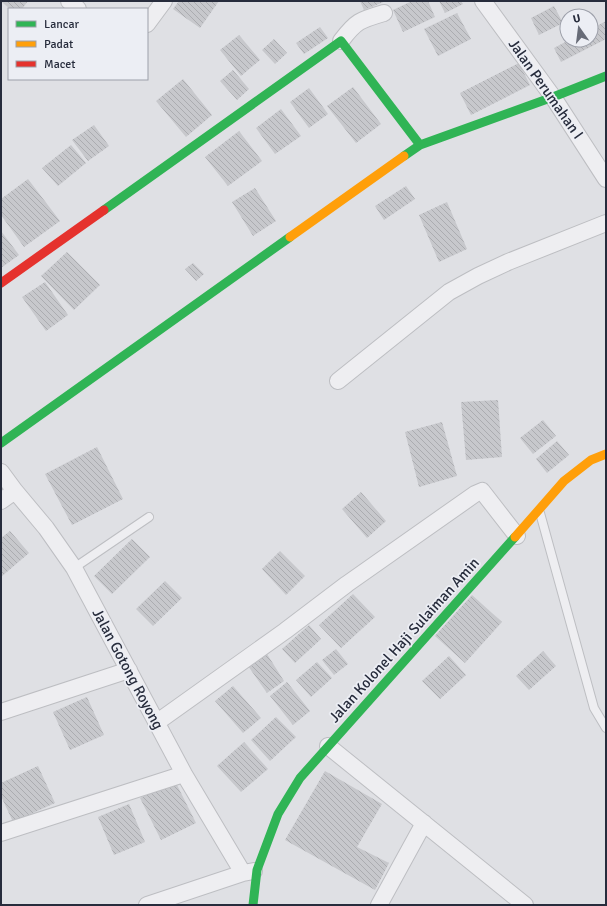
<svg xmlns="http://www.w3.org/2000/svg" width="607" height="906" font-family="Signika,sans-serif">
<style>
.building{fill:url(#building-back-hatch)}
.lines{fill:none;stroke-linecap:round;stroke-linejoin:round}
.lane-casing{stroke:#bdbec2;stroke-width:10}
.street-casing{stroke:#bdbec2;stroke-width:18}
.lane{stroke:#eeeef1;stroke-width:8}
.street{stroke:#eeeef1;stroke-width:16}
.fast{stroke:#30b455;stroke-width:9}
.slow{stroke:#ff9f0a;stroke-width:9}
.jam{stroke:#e5322d;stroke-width:9}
.labels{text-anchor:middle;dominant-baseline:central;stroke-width:3.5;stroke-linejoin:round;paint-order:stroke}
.street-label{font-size:15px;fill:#272c3c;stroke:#eceef4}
</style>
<defs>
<pattern id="building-back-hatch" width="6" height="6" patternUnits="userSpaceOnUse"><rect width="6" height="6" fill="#c7c8cc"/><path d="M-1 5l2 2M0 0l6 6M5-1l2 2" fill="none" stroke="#abacb0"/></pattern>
</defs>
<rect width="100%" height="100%" fill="#dfe0e4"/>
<path class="building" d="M1,1H28L22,9H10Z
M179,1H219L200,28L173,9Z
M360,1H386L364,10Z
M412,1H428L435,17L403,32L393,10Z
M439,1H461L463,4L445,13Z
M554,6L563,23L539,35L531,18Z
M457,13L471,39L438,56L424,29Z
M606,21V39L561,62L554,48L569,40H591V29Z
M320,27L328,38L304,54L296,43Z
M239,35L260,60L241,76L220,50Z
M274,39L287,53L275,64L262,50Z
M519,63L530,85L471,115L460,93Z
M233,70L249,89L237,100L220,81Z
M183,79L212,115L186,137L156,101Z
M353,87L381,124L356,143L327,106Z
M309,88L328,114L309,128L290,102Z
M281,109L301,136L275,154L256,128Z
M94,125L109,146L88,161L72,140Z
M239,131L262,161L228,186L205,157Z
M71,145L86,163L58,186L42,168Z
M28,179L60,221L24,247L1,215V199Z
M406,186L415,199L384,220L375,206Z
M255,188L276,221L253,236L232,202Z
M447,202L467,249L439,262L419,215Z
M1,231L19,255L1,268Z
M67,252L100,285L74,310L41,276Z
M193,263L204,274L196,281L185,269Z
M45,282L68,315L46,331L22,297Z
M498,400L502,457L466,460L461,402Z
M543,420L556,436L533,454L520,438Z
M442,422L457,476L419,487L405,432Z
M557,441L569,455L547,473L536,459Z
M97,447L123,499L72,525L45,474Z
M361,492L386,521L367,538L342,509Z
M10,531L29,553L1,577V538Z
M132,539L150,557L112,594L94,576Z
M280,551L305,576L286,595L262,569Z
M165,581L182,598L153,626L136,609Z
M353,594L375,617L341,648L319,625Z
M472,595L502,622L465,663L435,636Z
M309,625L321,639L295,663L282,649Z
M336,649L348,664L334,675L322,660Z
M543,651L556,666L529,690L516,676Z
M267,654L284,681L267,693L248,666Z
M449,656L466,675L440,699L422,681Z
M317,662L332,678L311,697L296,680Z
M287,682L310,711L293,725L270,696Z
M233,686L261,718L243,733L215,701Z
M87,697L104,735L70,750L53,712Z
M276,717L296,737L270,761L251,740Z
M244,742L268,769L241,792L217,766Z
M38,766L55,803L13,822L1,796V783Z
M325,771L382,804L357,847L389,863L375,890L285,840Z
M175,781L196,823L161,840L140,798Z
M129,804L145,842L114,855L98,817Z"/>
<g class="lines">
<defs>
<path id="lane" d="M540,513L594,708L606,728
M74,568L149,517"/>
<path id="street" d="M69,1L78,9
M483,1L553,97L606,179
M147,24L164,1
M341,41C356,21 360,20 384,13
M338,381L449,292L478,276L508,262L606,223
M1,472L15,491L46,528L74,568L184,774L243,873
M1,501L15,491
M1,712L129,670
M156,723L285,631L347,584L475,494L482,491L517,536
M328,746L525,905
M1,833L184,774
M147,905L243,873L254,871
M379,905L424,823"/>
</defs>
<use href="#lane" class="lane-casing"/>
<use href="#street" class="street-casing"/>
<use href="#lane" class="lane"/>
<use href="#street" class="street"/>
<path class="fast" d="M404,156L420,145L553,97L606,76
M104,210L341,41L420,145
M1,443L290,237
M253,905L257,870L278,814L300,778L515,537"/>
<path class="slow" d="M290,237L404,156
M515,537L564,481L591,460L606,454"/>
<path class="jam" d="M1,283L104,210"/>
</g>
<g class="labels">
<g class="street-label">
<text transform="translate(546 89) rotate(55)">Jalan Perumahan I</text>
<text transform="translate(404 640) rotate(-48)">Jalan Kolonel Haji Sulaiman Amin</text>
<text transform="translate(128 669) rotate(62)">Jalan Gotong Royong</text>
</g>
</g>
<rect width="607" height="906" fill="none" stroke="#272c3c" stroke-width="4"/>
<rect x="8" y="8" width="140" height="72" fill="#eceef4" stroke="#9da0aa"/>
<rect x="16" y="21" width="20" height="6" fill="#30b455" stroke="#9da0aa"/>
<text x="44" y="28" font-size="12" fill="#272c3c">Lancar</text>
<rect x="16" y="41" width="20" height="6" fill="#ff9f0a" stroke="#9da0aa"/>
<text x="44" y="48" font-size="12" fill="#272c3c">Padat</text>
<rect x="16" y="61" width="20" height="6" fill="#e5322d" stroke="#9da0aa"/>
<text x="44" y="68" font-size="12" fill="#272c3c">Macet</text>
<g transform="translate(579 28) rotate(346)"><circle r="19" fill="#eceef4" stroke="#9da0aa"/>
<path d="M0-3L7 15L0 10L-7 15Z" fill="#676b77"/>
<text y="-6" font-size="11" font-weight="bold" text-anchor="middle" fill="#272c3c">U</text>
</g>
</svg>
